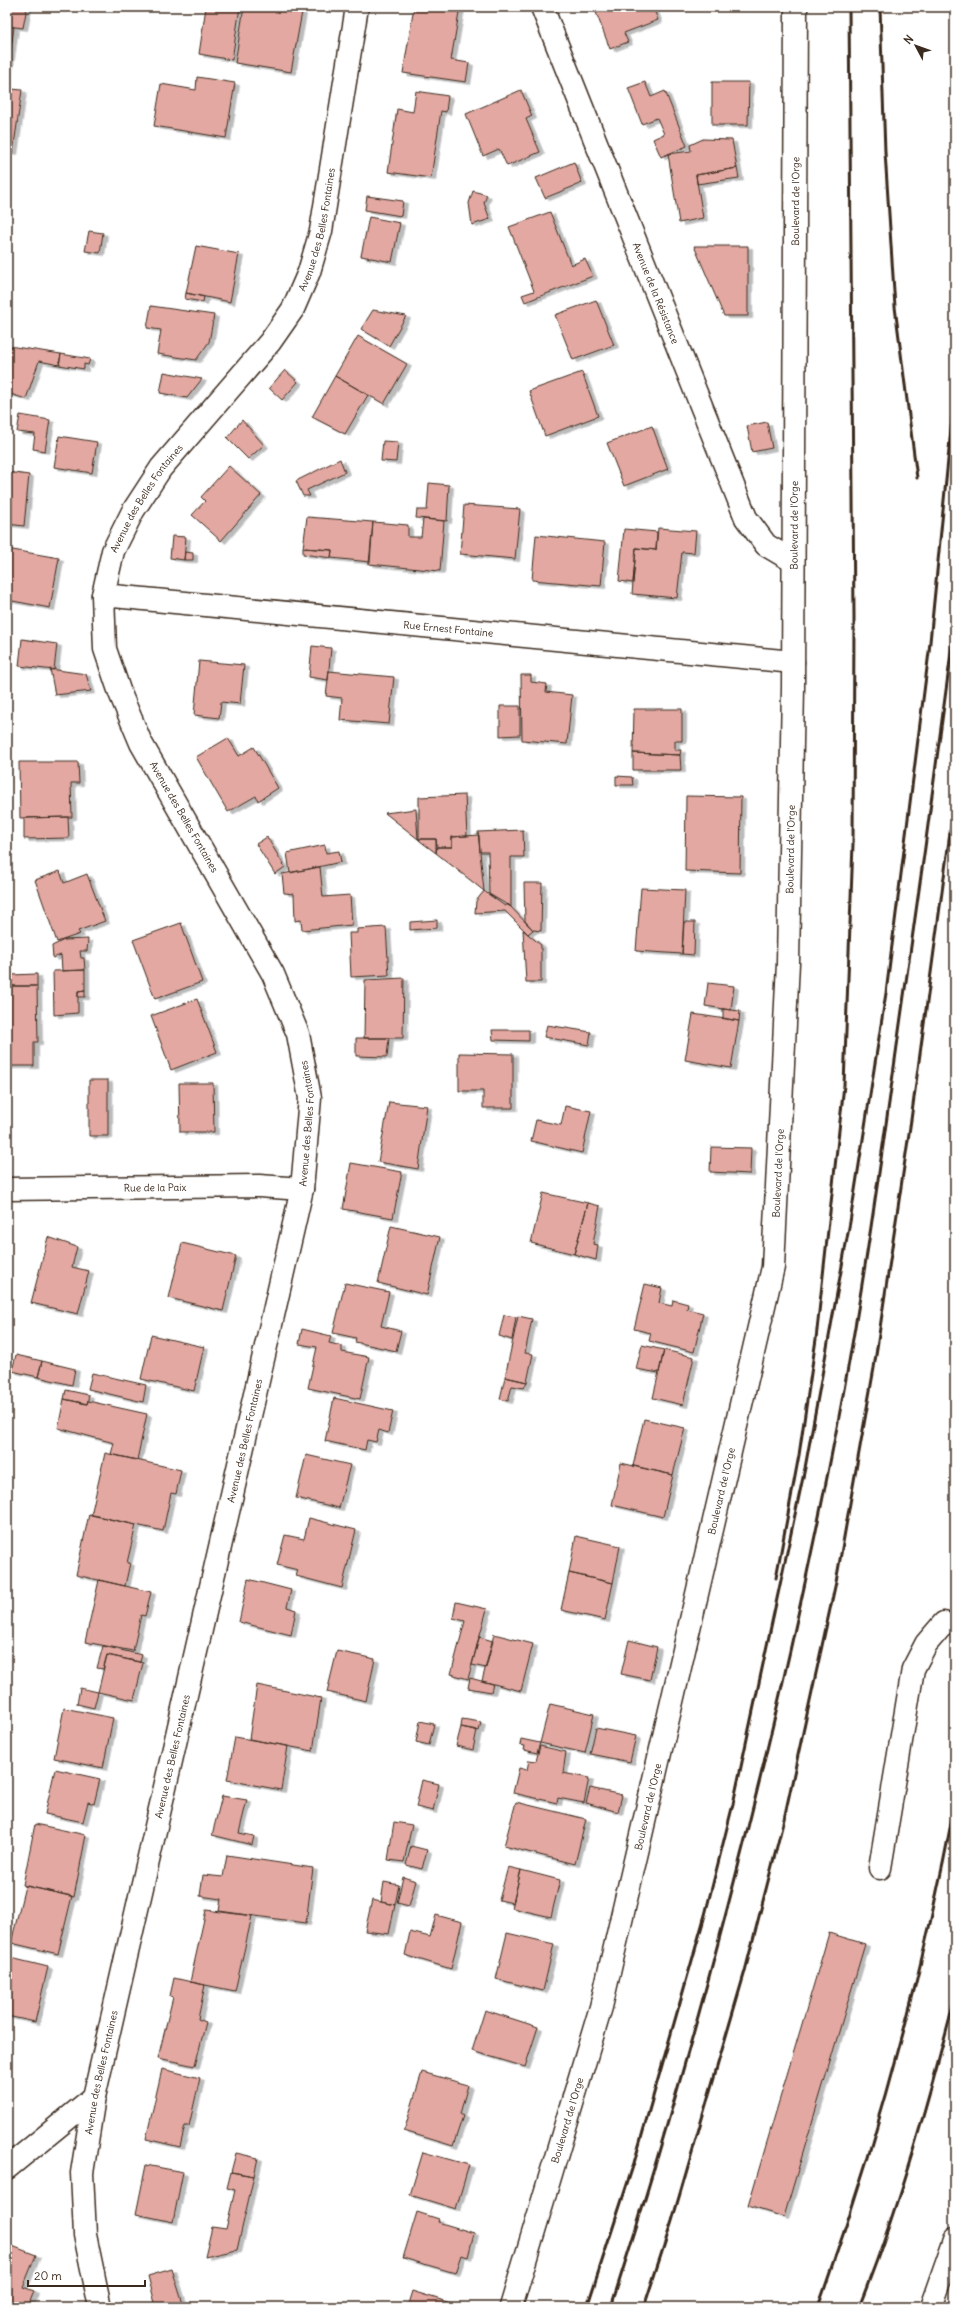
<svg xmlns="http://www.w3.org/2000/svg" width="962" height="2314" font-family="Delius,sans-serif">
<style>
.building{fill:#e2a8a1;stroke:#3b2a1e;filter:url(#shadow)}
.lines{fill:none;stroke-linecap:round;stroke-linejoin:round}
.minor-casing{stroke:#3b2a1e;stroke-width:25}
.minor{stroke:#fff;stroke-width:22}
.rail{stroke:#3b2a1e;stroke-width:3}
.labels{text-anchor:middle;dominant-baseline:central;stroke-width:4;stroke-linejoin:round;paint-order:stroke}
.street-label{font-size:10px;fill:#3b2a1e;stroke:#fff}
</style>
<defs>
<filter id="shadow"><feDropShadow dx="4.5" dy="2.5" stdDeviation="0" flood-color="#0004"/></filter>
</defs>
<rect width="100%" height="100%" fill="#fff"/>
<filter id="ink" filterUnits="userSpaceOnUse"><feTurbulence type="fractalNoise" baseFrequency=".025" numOctaves="2"/><feDisplacementMap in="SourceGraphic" scale="8" xChannelSelector="R" yChannelSelector="G"/><feConvolveMatrix kernelMatrix="1 2 1 2 8 2 1 2 1" color-interpolation-filters="sRGB"/></filter>
<g filter="url(#ink)">
<path class="building" d="M7,7H27L23,28L7,26Z
M206,7H240L232,60L199,54Z
M244,7H275L302,12L291,72L235,63Z
M414,7H460L451,60L469,63L466,82L403,73Z
M594,7H653L658,20L624,33L628,42L610,49Z
M7,26L14,27L7,78Z
M197,77L235,83L226,138L154,126L161,84L196,90Z
M645,82L651,97L665,91L687,146L661,157L653,139L664,134L657,118L642,124L628,88Z
M712,82H749L748,125H712Z
M7,88L12,89L7,127Z
M12,89L22,90L13,152L7,151V127Z
M521,90L532,116L526,119L540,152L507,166L499,149L483,156L466,114Z
M416,91L448,96L446,112L441,111L431,178L388,172L397,109L413,112Z
M703,139L732,140L737,168L696,175L703,218L679,223L668,154L691,151L690,145Z
M574,162L582,183L545,198L536,178Z
M737,168L739,178L697,184L696,175Z
M473,191L487,195L484,203L490,219L472,225L469,203Z
M367,196L403,201L401,216L365,210Z
M550,212L571,265L585,259L593,276L525,302L522,295L534,291L509,227Z
M369,217L400,223L392,262L361,256Z
M89,231L103,233L100,253L85,251Z
M196,246L239,254L230,302L186,293Z
M694,246H748V316H724Z
M186,293L204,297L203,302L185,299Z
M596,300L614,345L573,360L555,315Z
M151,306L214,315L209,342L196,360L157,354L161,330L147,328Z
M373,310L406,316L389,346L361,329Z
M358,336L407,364L384,404L335,376Z
M9,346L61,354L59,365L39,361L26,399L7,393V350Z
M61,354L90,359L88,365L84,364V369L59,365Z
M285,370L298,382L282,400L269,388Z
M164,372L202,379L187,398L160,393Z
M582,372L598,416L545,436L529,391Z
M335,376L368,395L345,434L312,417Z
M20,415L50,420L45,451L33,449L35,434L17,432Z
M242,420L264,445L248,459L227,438Z
M767,422L772,448L752,452L747,426Z
M652,426L668,469L624,486L607,443Z
M59,436L97,442L92,473L54,467Z
M383,441L398,442L396,462L381,461Z
M340,459L345,472L307,490L310,496H303L296,481Z
M229,466L261,495L221,541L192,515L205,501L201,497Z
M7,472L29,475L24,526L7,524Z
M429,483L449,485L447,521L416,518L417,510H427Z
M464,505L520,509L515,559L460,554Z
M307,517L373,522L370,562L331,558L332,550L303,548Z
M423,519L444,521L440,571L369,564L373,522L408,525V537H421Z
M658,528L696,531L694,553L682,552L677,598L632,594L636,548L656,550Z
M624,529L657,532L656,550L636,548L633,583L619,581Z
M536,535L605,542L601,586L532,580Z
M172,536L186,537L184,560L170,558Z
M303,548L332,550L331,558L303,554Z
M7,549L59,558L50,608L7,600Z
M185,552L193,553V560H184Z
M22,639L57,644L54,670L19,666Z
M312,646L331,648L328,680L309,677Z
M199,661L244,665L240,704L221,702L219,718L194,715Z
M50,669L86,674L91,691L55,695Z
M329,671L394,677L389,724L340,720L342,698L326,696Z
M521,675H531V682L547,684L546,692L572,695L567,744L522,740Z
M500,706H520V735L500,736Z
M634,709H682V741H675V750H681L680,755L633,753Z
M228,738L239,756L254,747L278,788L258,801L256,796L228,812L196,757Z
M633,753L680,755L681,770H633Z
M19,762H78L79,783H71L72,817L20,818Z
M616,776L632,777L633,785H616Z
M465,795L467,836L452,837V847H437L436,839H419V797Z
M686,796L741,797L740,873L685,871Z
M416,809L418,839L385,813Z
M68,817L69,838L24,839V818Z
M523,830L524,857H511V907L489,894L488,852H480L478,832Z
M479,835L480,852L484,891L436,853L437,847H452V837Z
M267,837L285,867L275,874L256,844Z
M418,839H436V853L420,841Z
M325,845L326,853L339,851L341,862L290,873L287,853Z
M320,867L323,897L350,895L352,925L302,930L301,920L295,921L294,894L284,893L282,874Z
M60,871L64,883L87,874L105,921L78,931L80,934L57,942L35,880Z
M524,883H542L541,931L533,930L525,921Z
M641,888L685,890L682,954L636,951Z
M484,891L505,906L508,904L533,930L528,934L505,911L475,913L476,901Z
M437,920V928L410,930V922Z
M684,922H695L694,955L682,954Z
M181,923L202,982L155,999L133,940Z
M386,927L389,975L351,977L349,933H357V929Z
M523,930L541,945V982H526Z
M88,939L87,951H80L81,958H84L85,970L62,971L61,955L53,958L52,946L64,940Z
M85,970V990L78,991V1013L54,1015L53,971Z
M37,974V986H11V975Z
M404,978L403,1038H364L365,980Z
M708,983L734,986L731,1010L705,1006Z
M7,986H37L38,1042H34V1066H7Z
M85,990V997H78V991Z
M197,999L217,1052L171,1070L151,1016Z
M723,1009L740,1011L739,1021L723,1018Z
M693,1014L739,1021L731,1068L685,1060Z
M547,1025L591,1032L589,1045L544,1037Z
M492,1030H529V1041L493,1040Z
M356,1038H389L387,1057L356,1056Z
M459,1053L513,1054V1108H483V1091H459Z
M89,1080H108V1136H89Z
M179,1083H213L214,1132H180Z
M389,1102L427,1106L418,1169L378,1162Z
M565,1106L591,1111L582,1153L531,1141L536,1120L561,1125Z
M711,1147L751,1148L750,1174L710,1172Z
M351,1163L402,1172L393,1218L343,1209Z
M543,1193L588,1203L574,1254L531,1243Z
M588,1203L600,1206L593,1244L598,1245L596,1260L574,1254Z
M391,1226L440,1237L427,1295L378,1283Z
M48,1237L77,1247L72,1267L89,1271L78,1314L31,1303Z
M182,1243L236,1256L223,1311L169,1298Z
M345,1283L389,1292L381,1326L401,1331L396,1351L355,1342L356,1338L333,1333Z
M645,1284L662,1288L659,1303L672,1306L673,1300L688,1304L687,1309L703,1313L694,1352L649,1341L651,1333L634,1329Z
M504,1315L516,1317L512,1340L499,1336Z
M518,1316L532,1319L525,1353L533,1354L527,1382L505,1377Z
M302,1329L331,1336L329,1343L342,1346V1352L369,1357L360,1399L308,1388L317,1347L299,1344Z
M151,1335L204,1347L194,1391L141,1379Z
M642,1345L664,1350L659,1373L636,1369Z
M664,1350L694,1357L683,1405L653,1398Z
M16,1355L42,1361L38,1377L12,1371Z
M42,1361L75,1369L72,1385L38,1377Z
M92,1373L146,1385L143,1402L88,1389Z
M505,1377L527,1382L524,1388L512,1386L508,1401L500,1399Z
M66,1390L89,1395L87,1404L64,1399Z
M334,1398L393,1411L388,1433L379,1430L376,1442L367,1440L365,1450L325,1441Z
M64,1399L87,1404L88,1401L147,1414L137,1460L111,1454L114,1443L58,1428Z
M644,1419L685,1428L673,1475L633,1466Z
M105,1453L181,1470L176,1494L171,1493L163,1531L91,1515Z
M306,1455L350,1465L339,1508L296,1498Z
M621,1463L673,1475L663,1517L612,1505Z
M89,1514L136,1525L127,1563H130L125,1586L76,1575Z
M309,1518L356,1530L342,1588L296,1576L298,1570L277,1565L285,1535L304,1539Z
M576,1536L620,1546L613,1583L569,1573Z
M569,1573L613,1583L605,1620L561,1610Z
M248,1579L291,1590L287,1607L296,1610L291,1635L239,1622Z
M99,1580L151,1592L145,1616L141,1615L133,1651L85,1642Z
M456,1602L487,1609L468,1679L451,1674L465,1621L453,1618Z
M494,1634L533,1644L521,1691L482,1681Z
M479,1637L493,1641L486,1668L472,1665Z
M629,1640L657,1647L650,1680L621,1674Z
M103,1646L142,1655L140,1662L107,1655L103,1669L97,1668Z
M337,1651L375,1659L366,1701L327,1692Z
M107,1655L143,1663L134,1700L98,1692Z
M470,1678L493,1684L491,1692L468,1688Z
M257,1685L321,1698L313,1751L249,1739Z
M80,1688L98,1692L94,1708L77,1704Z
M550,1704L594,1714L585,1753L540,1743Z
M64,1708L113,1718L103,1768L54,1758Z
M462,1719L481,1722L479,1731L461,1727Z
M420,1721L434,1724L429,1745L416,1742Z
M461,1727L477,1730L473,1750L456,1746Z
M596,1728L636,1736L630,1762L590,1754Z
M235,1737L288,1746L281,1790L227,1780Z
M521,1739L540,1743L537,1753L524,1750L525,1746L520,1745Z
M540,1746L566,1752L563,1773L589,1778L584,1803L558,1798L557,1803L513,1793L519,1768L527,1770L529,1760L536,1761Z
M55,1769L100,1779L94,1804L88,1802L83,1822L45,1814Z
M422,1780L439,1784L433,1811L416,1807Z
M590,1788L622,1795L618,1812L586,1803Z
M222,1796L247,1800L239,1833L254,1836L252,1845L212,1835Z
M516,1802L586,1819L575,1864L504,1846Z
M394,1822L412,1825L404,1862L388,1860Z
M35,1824L86,1835L74,1897L23,1885Z
M411,1846L427,1850L422,1869L406,1865Z
M227,1855L313,1868L306,1923L219,1911L221,1899L200,1896L203,1875L223,1877Z
M508,1867L521,1870L513,1903L499,1900Z
M521,1870L560,1880L551,1917L512,1908Z
M403,1877L416,1881L409,1906L397,1903Z
M384,1882L399,1885L395,1905L381,1902Z
M25,1886L72,1896L58,1954L11,1943Z
M372,1900L395,1905L389,1934L365,1931Z
M206,1910L252,1916L235,1991L190,1982Z
M436,1915L462,1922L451,1969L405,1955L410,1932L430,1937Z
M507,1933L554,1944L543,1991L496,1979Z
M829,1933L865,1944L784,2217L748,2206Z
M7,1957L48,1967L35,2022L7,2016Z
M174,1978L205,1985L198,2019L206,2022L195,2066L158,2058L173,1997L170,1996Z
M485,2010L538,2027L525,2067L472,2051Z
M162,2069L200,2078L189,2126H185L180,2147L146,2139Z
M422,2072L468,2085L460,2114L463,2116L453,2146L404,2131Z
M423,2152L469,2165L456,2209L410,2195Z
M236,2153L258,2158L254,2176L231,2172Z
M146,2165L183,2172L173,2222L136,2214Z
M231,2172L254,2176L237,2250L205,2257L212,2227L226,2229L235,2190L227,2188Z
M417,2212L439,2219L438,2222L474,2233L468,2257L461,2255L455,2273L403,2258Z
M7,2244L36,2255L23,2287L34,2291L28,2307H7Z
M172,2269L184,2307H156L148,2276Z
M412,2291L454,2304L453,2307H407Z"/>
<g class="lines">
<defs>
<g id="minor">
<path id="s1" d="M542,7L746,518L766,545L793,561"/>
<path id="s2" d="M103,595L793,662"/>
<path id="s3" d="M7,1189L259,1186L302,1189"/>
<path d="M880,1868L913,1669L926,1644L944,1623"/>
<path d="M7,2168L94,2097"/>
<path id="s4" d="M100,2307L85,2235L82,2173L94,2097L302,1189L310,1098L298,1034L273,974L141,743L120,693L105,649L103,595L113,551L133,511L161,468L270,342L293,309L309,272L321,231L357,7"/>
<path id="s5" d="M511,2307L601,2007L773,1267L788,963L793,687L796,7"/>
<path d="M931,2307L955,2239"/>
</g>
</defs>
<use href="#minor" class="minor-casing"/>
<use href="#minor" class="minor"/>
<path class="rail" d="M880,7L885,152L895,307L917,478
M776,1578L799,1455L816,1339L844,1085L853,844L854,617L849,7
M587,2307L634,2163L705,1915L733,1804L805,1468L850,1222L886,993L929,652L955,389
M611,2307C704,2018 779,1725 837,1427C863,1292 882,1154 901,1017C920,886 938,754 955,623
M644,2307L672,2221L745,1971L784,1819L836,1582L874,1368L911,1120L955,796
M818,2307C878,2140 922,1978 955,1803
M859,2307C899,2207 928,2103 955,1998"/>
</g>
</g>
<g class="labels">
<g class="street-label">
<text stroke="none"><textPath href="#s5" startOffset="2139">Boulevard de l'Orge</textPath></text>
<text stroke="none"><textPath href="#s4" startOffset="2218">Avenue des Belles Fontaines</textPath></text>
<text stroke="none"><textPath href="#s1" startOffset="308">Avenue de la Résistance</textPath></text>
<text stroke="none"><textPath href="#s4" startOffset="1894">Avenue des Belles Fontaines</textPath></text>
<text stroke="none"><textPath href="#s5" startOffset="1815">Boulevard de l'Orge</textPath></text>
<text stroke="none"><textPath href="#s2" startOffset="347">Rue Ernest Fontaine</textPath></text>
<text transform="translate(184 817) rotate(60)">Avenue des Belles Fontaines</text>
<text stroke="none"><textPath href="#s5" startOffset="1491">Boulevard de l'Orge</textPath></text>
<text stroke="none"><textPath href="#s4" startOffset="1210">Avenue des Belles Fontaines</textPath></text>
<text stroke="none"><textPath href="#s5" startOffset="1167">Boulevard de l'Orge</textPath></text>
<text stroke="none"><textPath href="#s3" startOffset="148">Rue de la Paix</textPath></text>
<text stroke="none"><textPath href="#s4" startOffset="886">Avenue des Belles Fontaines</textPath></text>
<text stroke="none"><textPath href="#s5" startOffset="843">Boulevard de l'Orge</textPath></text>
<text stroke="none"><textPath href="#s4" startOffset="562">Avenue des Belles Fontaines</textPath></text>
<text stroke="none"><textPath href="#s5" startOffset="519">Boulevard de l'Orge</textPath></text>
<text stroke="none"><textPath href="#s4" startOffset="238">Avenue des Belles Fontaines</textPath></text>
<text stroke="none"><textPath href="#s5" startOffset="195">Boulevard de l'Orge</textPath></text>
</g>
</g>
<rect width="962" height="2314" fill="none" stroke="#fff" stroke-width="24"/>
<rect x="12" y="12" width="938" height="2290" fill="none" stroke="#3b2a1e" stroke-width="1.5" filter="url(#ink)"/>
<g transform="translate(916 46) rotate(311)" stroke="#ffffff" stroke-width="3" paint-order="stroke">
<path d="M0-3L7 15L0 10L-7 15Z" fill="#3b2a1e"/>
<text y="-6" font-size="11" font-weight="bold" text-anchor="middle" fill="#3b2a1e">N</text>
</g>
<path d="M28 2280v6h117v-6" fill="none" stroke="#3b2a1e" stroke-width="2"/>
<text x="34" y="2280" font-size="12" fill="#3b2a1e" stroke="#ffffff" stroke-width="3" paint-order="stroke">20 m</text>
</svg>
